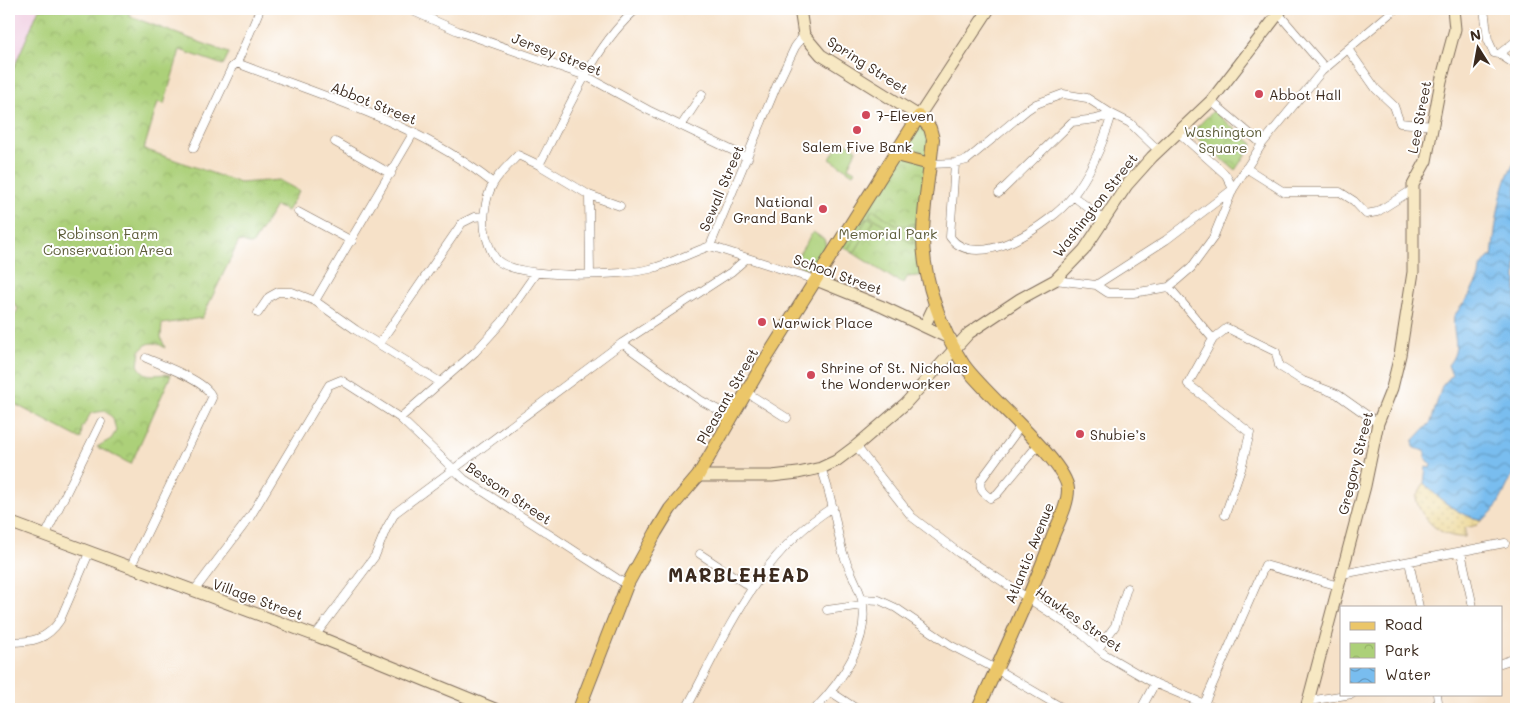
<svg xmlns="http://www.w3.org/2000/svg" width="1525" height="718" font-family="Mali,sans-serif">
<style>
.built{fill:#f1d0e3}
.sand{fill:url(#sand-dots);stroke:#94825e}
.park{fill:url(#park-crowns);stroke:#747d4c}
.garden{fill:#acd079;stroke:#747d4c}
.water{fill:url(#water-waves);stroke:#5a7486}
.lines{fill:none;stroke-linecap:round;stroke-linejoin:round}
.street-casing{stroke:#7c6a5a;stroke-width:9}
.secondary-casing{stroke:#7c6a5a;stroke-width:13}
.primary-casing{stroke:#7c6a5a;stroke-width:14}
.street{stroke:#fff;stroke-width:8}
.secondary{stroke:#f7e8c3;stroke-width:11}
.primary{stroke:#ebc669;stroke-width:12}
.poi-dot{fill:#d1495b;stroke:#fff;stroke-width:2}
.labels{text-anchor:middle;dominant-baseline:central;stroke-width:4;stroke-linejoin:round;paint-order:stroke}
.street-label{font-size:14px;fill:#3b2a1e;stroke:#fff}
.poi-label{font-size:14px;fill:#3b2a1e;stroke:#fff;text-anchor:start}
.park-label{font-size:14px;fill:#5d5c39;stroke:#fff}
.district-label{font-size:19px;font-weight:bold;letter-spacing:1px;fill:#3b2a1e;stroke:#fff}
</style>
<defs>
<pattern id="sand-dots" width="8" height="8" patternUnits="userSpaceOnUse" patternTransform="scale(1.25)"><rect width="8" height="8" fill="#eeda9e"/><path d="M2 2h.1M6 6h.1" fill="none" stroke="#cdbb88" stroke-width="1.8" stroke-linecap="round"/></pattern>
<pattern id="park-crowns" width="20" height="18" patternUnits="userSpaceOnUse" patternTransform="scale(1.25)"><rect width="20" height="18" fill="#acd079"/><path d="M2 6a3 3 0 1 1 6 0M12 15a3 3 0 1 1 6 0" fill="none" stroke="#95b368"/></pattern>
<pattern id="water-waves" width="16" height="10" patternUnits="userSpaceOnUse" patternTransform="scale(1.25)"><rect width="16" height="10" fill="#79bdef"/><path d="M0 5q4-4 8 0t8 0" fill="none" stroke="#649ac1"/></pattern>
</defs>
<rect width="100%" height="100%" fill="#fff"/>
<filter id="ink" filterUnits="userSpaceOnUse"><feTurbulence type="fractalNoise" baseFrequency=".02" numOctaves="2"/><feDisplacementMap in="SourceGraphic" scale="10" xChannelSelector="R" yChannelSelector="G"/><feConvolveMatrix kernelMatrix="1 2 1 2 8 2 1 2 1" color-interpolation-filters="sRGB"/></filter>
<filter id="wash" filterUnits="userSpaceOnUse"><feTurbulence type="fractalNoise" baseFrequency=".0096" numOctaves="4" result="noise"/><feDisplacementMap in="SourceGraphic" scale="20" xChannelSelector="R" yChannelSelector="G"/><feGaussianBlur stdDeviation="1.12" result="paint"/><feColorMatrix in="noise" values="0 0 0 0 0 0 0 0 0 0 0 0 0 0 0 0 0 1.4 0 .05"/><feComposite in="paint" operator="in"/></filter>
<g filter="url(#wash)">
<rect width="100%" height="100%" fill="#f6e1c8"/>
<path class="built" d="M9,9H39L9,79Z"/>
<path class="sand" d="M1424,483C1441,501 1458,515 1482,520L1477,525L1465,528V537C1442,539 1419,518 1416,497Z"/>
<path class="park" d="M39,9H131L129,16L229,53L223,65L180,50L164,104L158,102L144,149L240,183L279,180L299,191L287,211L276,206L252,245L239,241L202,318L162,324L161,337L165,348C156,341 147,341 140,351L138,365C146,381 157,372 171,375L131,464L97,447L111,439L116,431L113,418L105,411L91,413L82,428L81,439L9,401V326L18,309L9,296V79Z
M1213,111L1253,144L1235,170L1191,133Z
M919,116L930,128L927,275L907,277L904,283L894,279L839,244Z"/>
<path class="garden" d="M841,140L857,149L848,167L855,171L853,174L830,159Z
M873,209C886,217 898,232 914,223L913,244L869,215Z
M868,217L874,221L854,253L848,249Z
M813,232L824,239L826,246L813,266L805,268L794,262Z"/>
<path class="water" d="M1516,161V469C1505,486 1501,509 1482,520C1458,515 1441,501 1424,483L1426,467L1431,468L1432,465L1425,457V451L1414,448L1413,441L1431,422L1442,386L1452,375L1448,365C1463,347 1451,336 1454,316L1469,296L1479,277L1480,268L1489,257H1492C1495,230 1500,179 1516,161Z"/>
</g>
<g filter="url(#ink)">
<g class="lines">
<defs>
<path id="street" d="M408,9L458,31L586,76L648,110L748,158
M1484,9L1488,40L1494,53L1499,54L1516,41
M1278,13L1325,68
M1348,49L1376,89L1394,106L1400,123L1434,126
M1499,54L1516,65
M237,63C324,97 419,123 493,183
M1211,101L1262,144
M681,126L702,94
M335,142L391,174
M194,148L232,67L237,63L260,9
M955,163L950,237C977,274 1052,223 1072,197C1091,173 1103,144 1112,114
M930,164L955,163L967,160L1027,110L1036,104L1063,94L1087,98L1112,114L1130,123L1159,151
M539,165C565,116 595,43 637,9
M1246,168L1284,192H1340L1354,201L1366,214L1377,212L1412,190
M999,193L1072,122L1096,119L1112,114
M589,195L620,206
M1073,196L1103,219
M298,212L352,241
M710,246L816,280
M590,274L589,195L539,165L518,155C510,164 498,174 493,184C485,198 482,220 486,236C488,243 491,254 497,260C519,280 621,276 650,269C670,264 690,253 710,246L776,87L795,47L804,35
M1055,280L1096,285L1166,240L1233,189L1226,175L1179,133
M1096,285L1108,293H1133L1169,287L1191,268L1213,238L1233,189L1262,144L1322,71L1395,9
M1169,287L1213,339L1227,328L1276,352L1279,366L1303,381L1337,394L1378,423
M315,301L414,132
M258,313L269,297L278,292H292L315,301L356,330L440,382
M1213,339L1188,384L1250,433L1241,469L1225,515
M622,343L700,400L731,417
M379,344L462,223L474,217L484,216
M746,392L787,418
M400,418L475,352L502,322L536,273
M1020,427L981,480C979,489 982,492 990,498L997,494L1038,445
M856,446L912,517L959,553L1081,633L1104,654L1152,682L1216,709
M45,536L101,422
M1461,552L1473,607
M700,554L752,588
M1409,562L1419,607
M130,568L212,398C210,382 161,365 146,358
M1342,574L1505,543
M194,591L250,517L329,385L341,380L400,418L464,479L627,585
M862,599L879,600L896,608L950,645L996,669L1064,709
M827,610L863,605
M315,636L375,556L386,529L395,513L622,343L731,272L747,258
M9,642C32,642 47,640 60,620L89,553
M1098,649L1115,626L1127,588
M1501,663L1516,658
M831,692L857,709
M1437,694L1439,709
M1309,701L1352,694
M1204,704L1265,565L1339,586
M686,709C727,633 757,555 833,507
M815,709C841,682 871,640 862,600C859,586 847,567 842,550C835,522 832,495 821,468
M1141,709L1155,683"/>
<path id="secondary" d="M800,9L804,35L821,55L919,116L989,9
M816,280L883,307L951,339
M925,325L935,304
M698,476H772L798,473L821,468L836,461L856,446L905,404L969,333L1020,299L1055,280L1084,250L1127,185L1152,157L1211,101L1282,9
M9,522L319,637L495,709
M1306,709L1365,486L1378,423L1392,388L1400,355L1413,272V185L1426,161L1441,81L1455,29L1453,9"/>
<path id="primary" d="M896,155L930,164
M579,709L627,585L656,532L670,509L698,476L762,365L919,116L930,128L933,139C930,172 923,204 923,237C923,279 941,330 964,365C984,394 1066,461 1068,489C1068,505 1059,521 1053,536C1031,595 1004,652 978,709"/>
</defs>
<use href="#street" class="street-casing"/>
<use href="#secondary" class="secondary-casing"/>
<use href="#primary" class="primary-casing"/>
<use href="#street" class="street"/>
<use href="#secondary" class="secondary"/>
<use href="#primary" class="primary"/>
</g>
</g>
<g class="poi-dot">
<circle cx="1259" cy="94" r="5"/>
<circle cx="866" cy="115" r="5"/>
<circle cx="857" cy="130" r="5"/>
<circle cx="823" cy="209" r="5"/>
<circle cx="762" cy="322" r="5"/>
<circle cx="811" cy="375" r="5"/>
<circle cx="1080" cy="434" r="5"/>
</g>
<g class="labels">
<g class="street-label">
<text transform="translate(557 54) rotate(21)">Jersey Street</text>
<text transform="translate(868 65) rotate(33)">Spring Street</text>
<text transform="translate(374 103) rotate(22)">Abbot Street</text>
<text transform="translate(1419 117) rotate(-79)">Lee Street</text>
<text transform="translate(721 188) rotate(-67)">Sewall Street</text>
<text transform="translate(1095 205) rotate(-52)">Washington Street</text>
<text transform="translate(838 274) rotate(20)">School Street</text>
<text transform="translate(727 396) rotate(-60)">Pleasant Street</text>
<text transform="translate(1355 463) rotate(-76)">Gregory Street</text>
<text transform="translate(509 493) rotate(34)">Bessom Street</text>
<text transform="translate(1029 553) rotate(-68)">Atlantic Avenue</text>
<text transform="translate(258 599) rotate(20)">Village Street</text>
<text transform="translate(1079 619) rotate(35)">Hawkes Street</text>
</g>
<g class="poi-label">
<text x="1269" y="94">Abbot Hall</text>
<text x="876" y="115">7-Eleven</text>
<text x="857" y="146" text-anchor="middle">Salem Five Bank</text>
<text x="813" y="201" text-anchor="end">National<tspan x="813" dy="16">Grand Bank</tspan></text>
<text x="772" y="322">Warwick Place</text>
<text x="821" y="367">Shrine of St. Nicholas<tspan x="821" dy="16">the Wonderworker</tspan></text>
<text x="1090" y="434">Shubie’s</text>
</g>
<g class="park-label">
<text x="1223" y="131">Washington<tspan x="1223" dy="16">Square</tspan></text>
<text x="108" y="233">Robinson Farm<tspan x="108" dy="16">Conservation Area</tspan></text>
<text x="888" y="233">Memorial Park</text>
</g>
<g class="district-label">
<text x="739" y="574">MARBLEHEAD</text>
</g>
</g>
<rect width="1525" height="718" fill="none" stroke="#fff" stroke-width="30"/>
<rect x="1340" y="606" width="162" height="90" fill="#ffffff" stroke="#b1aaa5"/>
<rect x="1350" y="622" width="25" height="8" fill="#ebc669" stroke="#b1aaa5"/>
<text x="1385" y="630" font-size="15" fill="#3b2a1e">Road</text>
<rect x="1350" y="643" width="25" height="15" fill="url(#park-crowns)" stroke="#b1aaa5"/>
<text x="1385" y="656" font-size="15" fill="#3b2a1e">Park</text>
<rect x="1350" y="668" width="25" height="15" fill="url(#water-waves)" stroke="#b1aaa5"/>
<text x="1385" y="680" font-size="15" fill="#3b2a1e">Water</text>
<g transform="translate(1478 48) rotate(349)" stroke="#ffffff" stroke-width="4" paint-order="stroke">
<path d="M0-4L9 19L0 12L-9 19Z" fill="#3b2a1e"/>
<text y="-8" font-size="14" font-weight="bold" text-anchor="middle" fill="#3b2a1e">N</text>
</g>
</svg>
